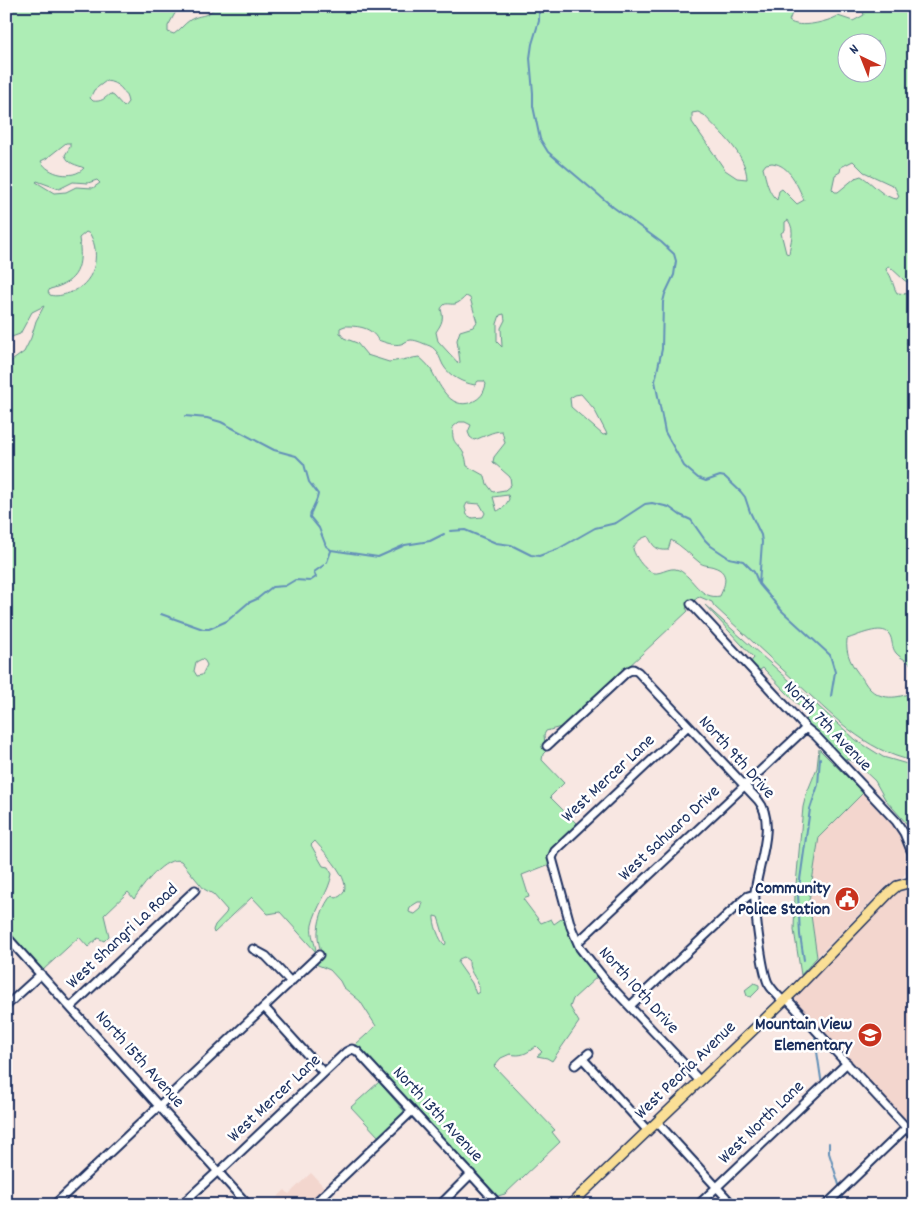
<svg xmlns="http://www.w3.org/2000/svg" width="920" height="1211" font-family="Dekko,sans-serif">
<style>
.built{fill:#f3d6ce}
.green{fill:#adedb5;stroke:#648e8a;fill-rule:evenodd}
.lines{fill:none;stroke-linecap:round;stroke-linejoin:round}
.stream{stroke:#6390b8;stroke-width:2}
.minor-casing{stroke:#1b2f5e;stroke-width:11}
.major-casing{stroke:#1b2f5e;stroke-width:12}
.minor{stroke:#fff;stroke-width:7}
.major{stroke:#fadf96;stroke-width:9}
.labels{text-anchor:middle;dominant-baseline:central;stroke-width:5;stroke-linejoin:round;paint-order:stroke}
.street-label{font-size:18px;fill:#1b2f5e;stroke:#fff}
.poi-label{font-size:18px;font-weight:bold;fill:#1b2f5e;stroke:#fff;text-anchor:end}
</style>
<rect width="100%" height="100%" fill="#f8e7e2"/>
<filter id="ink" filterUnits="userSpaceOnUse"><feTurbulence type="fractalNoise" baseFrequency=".02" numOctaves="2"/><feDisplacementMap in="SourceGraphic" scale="10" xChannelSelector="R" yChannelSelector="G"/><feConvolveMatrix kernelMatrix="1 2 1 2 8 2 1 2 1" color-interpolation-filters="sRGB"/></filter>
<g filter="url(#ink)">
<path class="built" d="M863,793L895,828L902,839L905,850L906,873L902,878L894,881L887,886L817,957L809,901L819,837Z
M914,889V1130L797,1003L795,998L892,897L901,891Z
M311,1173L326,1189L309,1205H269L285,1190L289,1194Z"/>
<path class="green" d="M6,6H179L168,26V32L174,34C180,30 184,24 190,20C202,13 206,19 216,6H801L792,13L789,21C799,29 827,22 838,16L853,21L864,15L861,6H914V286L904,280L889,266L887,267L886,270C893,277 892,285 897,293L909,294L914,292V332L907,342L910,360L914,364V668C910,661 901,659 896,653C891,647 893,639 889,634C882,624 857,636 847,639C845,654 852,666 862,678C864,681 866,685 869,688C880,700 898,699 912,692L914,681V761C864,751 831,714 795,681C768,656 741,631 714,606L712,602L700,597L697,598L686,608L688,611L565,726L546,731L544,735L545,744L549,748L543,754L542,760L564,783L550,797L577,824L549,852L550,864L522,875L529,897L523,899L541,923L551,919L554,924L564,917L578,954L598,976L573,999L570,1007L579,1022L552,1061L547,1058L537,1056L542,1052L536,1046C528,1053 521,1057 510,1054L501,1058L494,1066L555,1130L552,1132L560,1142L505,1194L498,1196L356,1044L376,1026L360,1001L343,987L340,981L330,970L313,963L321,953C320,947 318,942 318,937C317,924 323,904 332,895L336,898C362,889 324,852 315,841L311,845L323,866L328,867L332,874C329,892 316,907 312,925C310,935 316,944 316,952L280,912L268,914L252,897L214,933L213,930L215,925L226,913L227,910L213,894L204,889L181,861C165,855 142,887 134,899L128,892L104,915L109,936L104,941L98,938L88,947L79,937L43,970L6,930V365L24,352L31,338L36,321L44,306L32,312L20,334L6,339ZM848,42H878V72H848ZM106,81C118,82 126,91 128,102L124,107L114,96L110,94C104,99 101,102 93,101L90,98L94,90ZM698,112L704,115C720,133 746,153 747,179L737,178L725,170L692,122V113ZM66,143H70V147L65,155C69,165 76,164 84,168C73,180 48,175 41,161L47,158ZM853,161L864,172L894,186L899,196L897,199C883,198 873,183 861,176L855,178L838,192H835L832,189L835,175L840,172L841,167ZM772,163C790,165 797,185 804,200L797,204L782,189L779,191L777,200C768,193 766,179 763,168L766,164ZM97,180L100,183L93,188L76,187L66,192L54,193L36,182L37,181L59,189L73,182L88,183ZM788,220C796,231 790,242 789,254L786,253L781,233L785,230V222ZM86,232L90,234C102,256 94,285 69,293C63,295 56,297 50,295L48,292L50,289C79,282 83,266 79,238ZM466,296L470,298L477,322L473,327L460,331L457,340L460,362L459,364L438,341L436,332C442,323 444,319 441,309C445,301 448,305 455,304C459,303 463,299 466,296ZM504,314L505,320L501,328L502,347L497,342V324L500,315ZM345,326C359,326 371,327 378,340C384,342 394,346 401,344C405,343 407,340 411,340C417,340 424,344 430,346C438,350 439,357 443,365C449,376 463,383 475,385L478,381H484L486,384C484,393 481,398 472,402C449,411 439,383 430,368C427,364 423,360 419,357L389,362L367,355L357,343L344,338L340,333V328ZM581,394L594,409L607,434L603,435L571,407L570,398L575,395ZM459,422H465L471,425L468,432L470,437L474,440C484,437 492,431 502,431L505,443L494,457L493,462L510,477L511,485L505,490L493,492L487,484L485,476L467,466C466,462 466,457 464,454C458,442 451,445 453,427ZM508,495L509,499C507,504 501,510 497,511L493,497ZM467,503L480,504L485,513L483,517L472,518L467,515L465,507ZM648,536C653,546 656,551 668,550L671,540C682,546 689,554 699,562C703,566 709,565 714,567C730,572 725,585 720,596C700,600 694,578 679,570C668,565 659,578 649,571C642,566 636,558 633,549C636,542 639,539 648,536ZM202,659L205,661L207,665L202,675L197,676L194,671L196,662ZM418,902H423L421,909L415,914L411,913L409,912L410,907ZM434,916L438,917L439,920L446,943L445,945C439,941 433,922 434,916ZM464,957L469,961C468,974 481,980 479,992L476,994L472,983L458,963L459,959Z
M705,605L856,740L883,757L914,766V832L885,799L875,781L855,762L842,758L805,720L809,716L763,668L757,672L749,664L754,658Z
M819,749L863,793L819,837L809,901L817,957L801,975L794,930L795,896L803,807L806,795L817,768Z
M754,983L759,985V989L751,997L747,996L745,990Z
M379,1082L404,1111V1114L379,1137L351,1107Z"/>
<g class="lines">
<path class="stream" d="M539,6V21L532,44L530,58L533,93V106L540,139L548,152L613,207L661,242L674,254L676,261L674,275L665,294L663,302L662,349L655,381L665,432L684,466L698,478L706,481L720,476L725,477L741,492L745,497L750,512L761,535L762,542L759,584
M185,416L207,418L221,422L274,450L296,456L304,464L309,482L318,494C317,503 311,508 310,517L319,528L326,546L331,550L378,557L405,545L430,541L444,534
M450,531L465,530L496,543L511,545L531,555L539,556L558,549L595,528L616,523L645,504L652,503L669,507L680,515L691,520L705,540L711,546L729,558L743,561L754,572L759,584L782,611L830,655L835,672L831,696
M327,562L331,551
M161,614L203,629H209L227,621L248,603L257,599L272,587L285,586L295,580L310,581L316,577L314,572L324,565
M804,960L800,935L798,894L810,809L818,785L820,758
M815,1038L821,1079
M829,1143V1153L840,1188
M841,1193L842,1199"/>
<defs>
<path id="minor" d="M691,604L806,728L816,736L896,821L904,833L912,853V882H914
M688,726L555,851L552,858L571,927L580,948L606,981L700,1081
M547,746L627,672L633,669L638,672L758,800C777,822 758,865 755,892C754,908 762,970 768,983C772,990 778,996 783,1001
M6,936L248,1205
M578,942L806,728
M253,949L266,956L291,982
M786,998L914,1136
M6,1006L41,974
M630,1006L742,901L748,896L755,894
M71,1007L195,890
M264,1007L324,1073
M583,1059L648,1131
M575,1065L589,1053
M657,1122L733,1205
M219,1172L346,1052L352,1049L357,1051L499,1205
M6,1202L9,1205
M54,1205L319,955
M181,1205L218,1171
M313,1205L412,1111
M440,1205L471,1174
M698,1205L847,1063
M826,1205L906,1128"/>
<path id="major" d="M570,1205L793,992L890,892L897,886L912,882"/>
</defs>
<use href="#minor" class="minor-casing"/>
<use href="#major" class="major-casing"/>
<use href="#minor" class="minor"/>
<use href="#major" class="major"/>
</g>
</g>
<defs>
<symbol id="civic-disc" viewBox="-11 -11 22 22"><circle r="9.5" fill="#c8321e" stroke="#fff"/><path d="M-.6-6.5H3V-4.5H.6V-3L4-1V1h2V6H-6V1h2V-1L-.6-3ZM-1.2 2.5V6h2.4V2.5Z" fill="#fff"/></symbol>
<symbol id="school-disc" viewBox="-11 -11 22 22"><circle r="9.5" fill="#c8321e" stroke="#fff"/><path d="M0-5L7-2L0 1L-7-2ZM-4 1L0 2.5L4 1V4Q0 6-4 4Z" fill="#fff"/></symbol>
</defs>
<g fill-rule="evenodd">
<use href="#civic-disc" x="833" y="885" width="28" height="28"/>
<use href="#school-disc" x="856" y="1021" width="28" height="28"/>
</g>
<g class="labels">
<g class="street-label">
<text transform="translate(827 727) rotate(46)">North 7th Avenue</text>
<text transform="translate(736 758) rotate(48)">North 9th Drive</text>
<text transform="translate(609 779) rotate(-43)">West Mercer Lane</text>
<text transform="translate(670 834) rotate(-43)">West Sahuaro Drive</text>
<text transform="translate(123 937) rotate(-43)">West Shangri La Road</text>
<text transform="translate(638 991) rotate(48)">North 10th Drive</text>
<text transform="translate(139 1060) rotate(48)">North 15th Avenue</text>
<text transform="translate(686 1071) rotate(-44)">West Peoria Avenue</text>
<text transform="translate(275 1099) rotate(-43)">West Mercer Lane</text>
<text transform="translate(437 1115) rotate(47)">North 13th Avenue</text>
<text transform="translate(762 1123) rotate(-44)">West North Lane</text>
</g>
<g class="poi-label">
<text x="830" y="889">Community<tspan x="830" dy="21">Police Station</tspan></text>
<text x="852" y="1025">Mountain View<tspan x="852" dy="21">Elementary</tspan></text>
</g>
</g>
<rect width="920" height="1211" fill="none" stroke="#fff" stroke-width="25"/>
<rect x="12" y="12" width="895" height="1186" fill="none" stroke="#1b2f5e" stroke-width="2" filter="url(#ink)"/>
<g transform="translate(862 58) rotate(317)"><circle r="24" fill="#ffffff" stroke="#a4acbf"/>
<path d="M0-4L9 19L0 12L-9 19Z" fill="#c8321e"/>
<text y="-8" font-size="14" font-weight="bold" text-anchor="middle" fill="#1b2f5e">N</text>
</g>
</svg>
